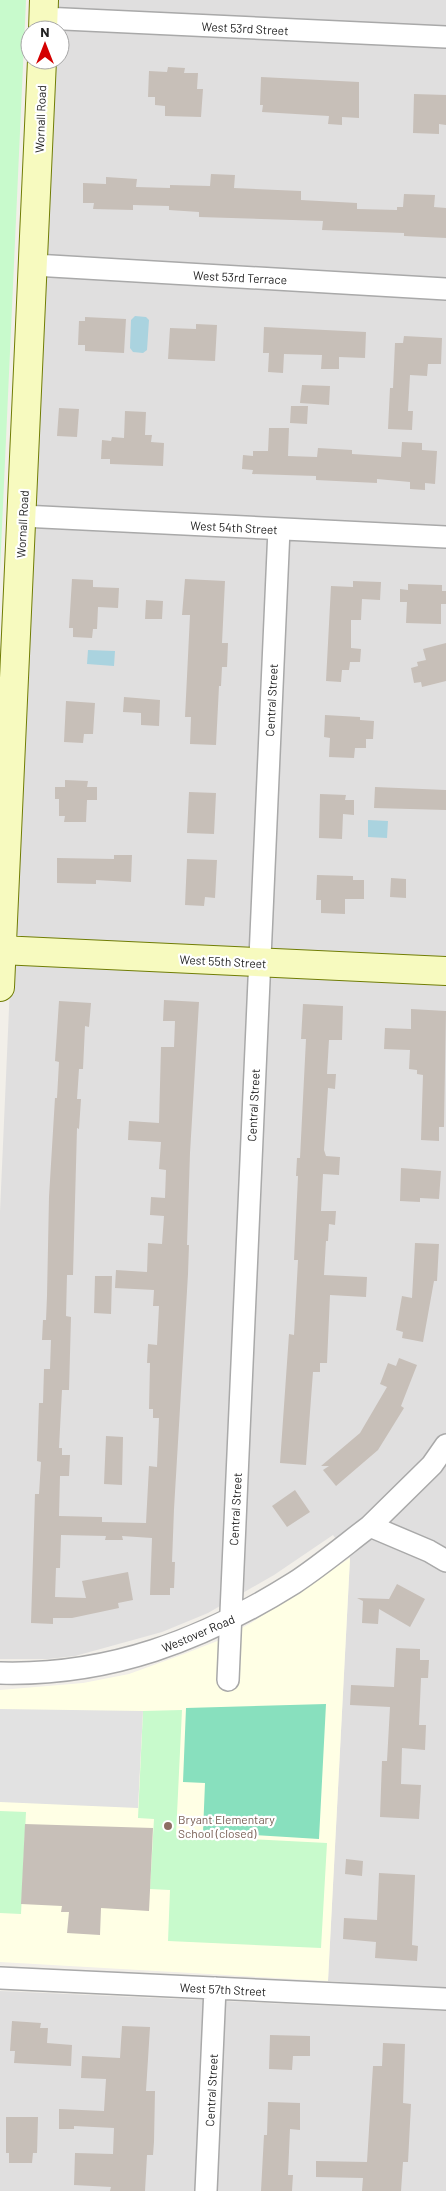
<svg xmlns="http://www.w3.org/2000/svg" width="446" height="2191" font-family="Barlow,sans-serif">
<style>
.residential{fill:#e0dfdf}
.education{fill:#ffffe5}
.park{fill:#c8facc}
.pitch{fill:#88e0be}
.parking{fill:#e2e2e2}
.water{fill:#aad3df}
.building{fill:#c7bfb8}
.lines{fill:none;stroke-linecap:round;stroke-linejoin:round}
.street-casing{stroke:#a9a9a9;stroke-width:24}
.secondary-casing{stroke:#707d05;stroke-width:30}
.street{stroke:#fff;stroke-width:21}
.secondary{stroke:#f7fabf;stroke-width:28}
.education-dot{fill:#8d6e63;stroke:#fff;stroke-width:2}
.labels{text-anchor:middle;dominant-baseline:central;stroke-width:4.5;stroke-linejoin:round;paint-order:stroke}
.street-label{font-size:12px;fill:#222;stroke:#fff}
.education-label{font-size:12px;fill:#785e54;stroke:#fff;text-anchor:start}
</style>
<rect width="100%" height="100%" fill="#f2efe9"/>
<path class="residential" d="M53,0H446V1989L328,1981L350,1558L333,1535L274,1575L208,1613L162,1632L75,1656L48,1659H0V1212L51,60H60V30H52Z
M0,1991L446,2011V2191H0Z"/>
<path class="education" d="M350,1558L328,1981L0,1962V1690L83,1683L129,1674L184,1654L220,1640L251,1623Z"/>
<path class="park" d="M0,0H26L0,571Z
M182,1710L176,1835L327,1843L321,1948L168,1941L170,1890L150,1889L154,1819L138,1818L143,1711Z
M0,1811L26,1812L21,1914L0,1913Z"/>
<path class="pitch" d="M326,1704L319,1839L203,1832L205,1783L183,1782L186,1708Z"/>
<path class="parking" d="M0,1709L143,1711L138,1808L0,1802Z"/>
<path class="water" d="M135,316L146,317L149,320L147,350L143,353L133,352L130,348L131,320Z
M88,650L115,651L114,666L87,664Z
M368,820L388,821L387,838L368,837Z"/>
<path class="building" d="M168,67L185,68L184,73H198L197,89H203L201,117L165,116V106L155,105V97H148L149,71L167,72Z
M261,77L359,82V118L342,117V125L328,124L329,116L262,112L263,105H260Z
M414,94L446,95V125L439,124V134L413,133Z
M211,174L235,175L234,188L301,191V200L357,203V209L397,210V207H403L404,194L435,195L434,207L446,208V238L404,236V233L322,230L323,221L199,217V212L169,210V206L133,205V210L93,209L94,203H83V183L106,184V177L137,179L136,187L170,188V185L210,186Z
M85,317L126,319L124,353L85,351V345H78L79,321H85Z
M196,324L217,325L215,361L168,359L170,328L196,329Z
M264,327L366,332L365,358L339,357V369H321L322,355L284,354L283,373L268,372L269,353H263Z
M404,336L442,338L441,364H428L427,376L410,375L408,411H413L412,430L388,429L390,388H393L395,343H403Z
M302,385L330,386L329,405L300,403Z
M291,406H308L307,424L290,423Z
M59,408L79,409L77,437L57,436Z
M125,411L146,412L145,435H152L151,442L164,443L163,466L110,464V459H101L102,440L111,441L112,437L124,438Z
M269,428H289L288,456L317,457L318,448L352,450V454L401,457L402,442L422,443V450L437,451L435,484L425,483V490L410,489V482L377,479V483L316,480V476L252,474L253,470L242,469L243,455L253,456V451H268Z
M72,579L93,580V587L119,588L118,608L98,607L97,629H93L92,638L73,637V628H69Z
M185,579L225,581L222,643H228L227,667H222L221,686H219L216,745L190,744L191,717H185L190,615H182Z
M353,581L381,582L380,600L362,599L361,620H351V648L361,649L360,662H350L349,670H342L341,682L326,681L331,586L353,587Z
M408,584L442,585V591H446V604H441V624L406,623L407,602H400V589L408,590Z
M146,600L163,601L162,619H145Z
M446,643V681L422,687L421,682L414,683L411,668L418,666L417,662L426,660L423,649Z
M124,697L160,700L159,726L141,725V713L123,712Z
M66,701L95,703L93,734H84L83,743L64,742Z
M325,715L360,717V720L374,721L373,739H366V748H355L354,758L329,757L330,738L324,737Z
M65,780L88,781L87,787H97V800H87L86,822H64L65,816H59V799H55V787H65Z
M375,787L446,790V810L374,808Z
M189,792L216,793L214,834L187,833Z
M320,794L346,795L345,800H354V815L343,814L342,839L319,838Z
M114,855H132L131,882L96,880V884L57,883V858L114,859Z
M187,859L217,860L215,898L205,897L204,906L185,905Z
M317,875L353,876V880H364V899H345V914L321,913V900H316Z
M391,878L406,879V898L390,897Z
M164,1000L199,1002L190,1153L187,1245H189L188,1274L174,1509L172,1562H175L174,1588H170V1595H150L152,1538L122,1536L123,1540H105L106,1536L61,1535L60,1568H56L55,1597L86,1598L82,1581L128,1572L133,1600L118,1603L119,1608L72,1618H53V1624L31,1623L35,1494H39L41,1462L37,1461L39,1403H43L44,1369H50L51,1340H42L43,1320H46L47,1296L49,1197L55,1098H57L59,1062L55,1061L59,1001L91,1003L89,1027L85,1026L83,1069H79L77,1099H81L79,1129L77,1128L73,1275H67L66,1316L71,1317L69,1390H62L59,1448H62V1455H70L69,1476H60L59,1516L102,1517V1522L146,1523L149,1466L157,1467L159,1418H153V1409H149L150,1363H147L148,1344L157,1345L159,1306H153L154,1290L115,1288L116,1270L147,1272L148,1243L162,1244L164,1216L150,1215L151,1197L165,1198L166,1170L159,1169L161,1142L128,1140L129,1121L159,1123L161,1047H174L175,1021H163Z
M303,1004L343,1006L342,1040H329L327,1074H336L335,1089L328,1088L324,1150L326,1156L340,1157L339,1175L323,1174L321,1211H336L335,1225L329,1224L328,1241H326L324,1275L367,1277L366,1297L330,1295L327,1363H320V1372H313L306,1465L280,1463L289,1334L294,1335L298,1260H294L298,1176H296L297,1158H300L306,1039H301Z
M411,1009L446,1011L444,1127H439V1141L421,1140L423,1075L417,1074V1070L409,1069L410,1050L384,1049L385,1028L411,1029Z
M401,1168L441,1171L439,1199L420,1198V1202L400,1201Z
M415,1243L439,1244L437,1281H434L423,1342L402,1338L403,1332L396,1330L402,1296L412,1298Z
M95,1276H112L111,1314L94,1313Z
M399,1358L417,1365L401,1406L404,1408L378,1450L336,1486L323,1470L329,1466H321L360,1433L387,1387L380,1384L388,1363L396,1366Z
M106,1436L123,1437L122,1485L104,1484Z
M295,1490L310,1512L287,1527L272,1506Z
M397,1584L425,1599L410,1627L379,1609L378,1624L362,1623L363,1601L357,1598L389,1599Z
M396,1648L420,1649V1660H429L428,1678H421L419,1725H426L425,1750L402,1748L401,1784L421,1785L419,1819L380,1817L382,1761H387L390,1707L350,1705L351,1685L394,1687Z
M25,1824L153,1828L149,1911L101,1908L100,1935L67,1933L69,1912H61L62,1906L21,1904Z
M346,1859L363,1861L362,1876L345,1874Z
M379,1873L415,1875L412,1945L418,1946L417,1961L375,1958L376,1942L343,1939L344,1918L377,1920Z
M12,2021L41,2023L40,2028H48L47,2043L72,2045L71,2066L14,2063L15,2051H10Z
M122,2026L150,2027L146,2091H155L154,2142L153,2155H147L145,2191H110L111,2187L74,2185L75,2153L113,2154L114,2128L74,2126V2129H59V2109L104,2111L106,2079L81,2078L82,2056L120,2058Z
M270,2035L310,2036V2056H293L292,2070L269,2069Z
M383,2043L405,2044L403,2103L411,2104L408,2162H403L401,2191H362L363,2178L316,2177V2161L367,2162L373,2066H382Z
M268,2102L300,2103V2130L290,2129L288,2175H293L292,2191H261L264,2135H267Z
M6,2117H38L37,2153H33L32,2163H9V2153H6Z"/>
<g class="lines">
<defs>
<path id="street" d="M43,18L446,37
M34,265L446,289
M22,516L446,537
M370,1526L432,1465L446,1445
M0,1673C109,1676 203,1640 294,1583C320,1566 345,1545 370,1526L429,1551L446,1561
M228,1680L279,529
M0,1978L446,1999
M206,2191L215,1988"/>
<path id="secondary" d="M43,30L44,0
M0,950L446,971
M0,987L42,60"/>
</defs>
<use href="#street" class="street-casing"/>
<use href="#secondary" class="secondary-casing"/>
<use href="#street" class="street"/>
<use href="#secondary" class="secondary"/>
</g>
<circle class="education-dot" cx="168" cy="1826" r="5"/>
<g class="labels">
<g class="street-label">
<text transform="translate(245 28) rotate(3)">West 53rd Street</text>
<text transform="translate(40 119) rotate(-88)">Wornall Road</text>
<text transform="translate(240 277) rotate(3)">West 53rd Terrace</text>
<text transform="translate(22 524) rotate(-87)">Wornall Road</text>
<text transform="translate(234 527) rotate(3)">West 54th Street</text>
<text transform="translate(271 700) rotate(-87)">Central Street</text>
<text transform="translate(223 961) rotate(3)">West 55th Street</text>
<text transform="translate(253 1105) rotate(-87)">Central Street</text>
<text transform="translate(235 1509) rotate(-87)">Central Street</text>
<text transform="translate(198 1633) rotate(-23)">Westover Road</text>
<text transform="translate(223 1989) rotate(3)">West 57th Street</text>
<text transform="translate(211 2090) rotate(-87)">Central Street</text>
</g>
<g class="education-label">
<text x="178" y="1819">Bryant Elementary<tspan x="178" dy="14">School (closed)</tspan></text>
</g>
</g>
<g transform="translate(45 45)"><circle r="24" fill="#ffffff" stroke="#a7a7a7"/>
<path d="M0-4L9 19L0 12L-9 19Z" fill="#d40000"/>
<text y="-8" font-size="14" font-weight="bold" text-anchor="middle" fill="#222222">N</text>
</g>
</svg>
